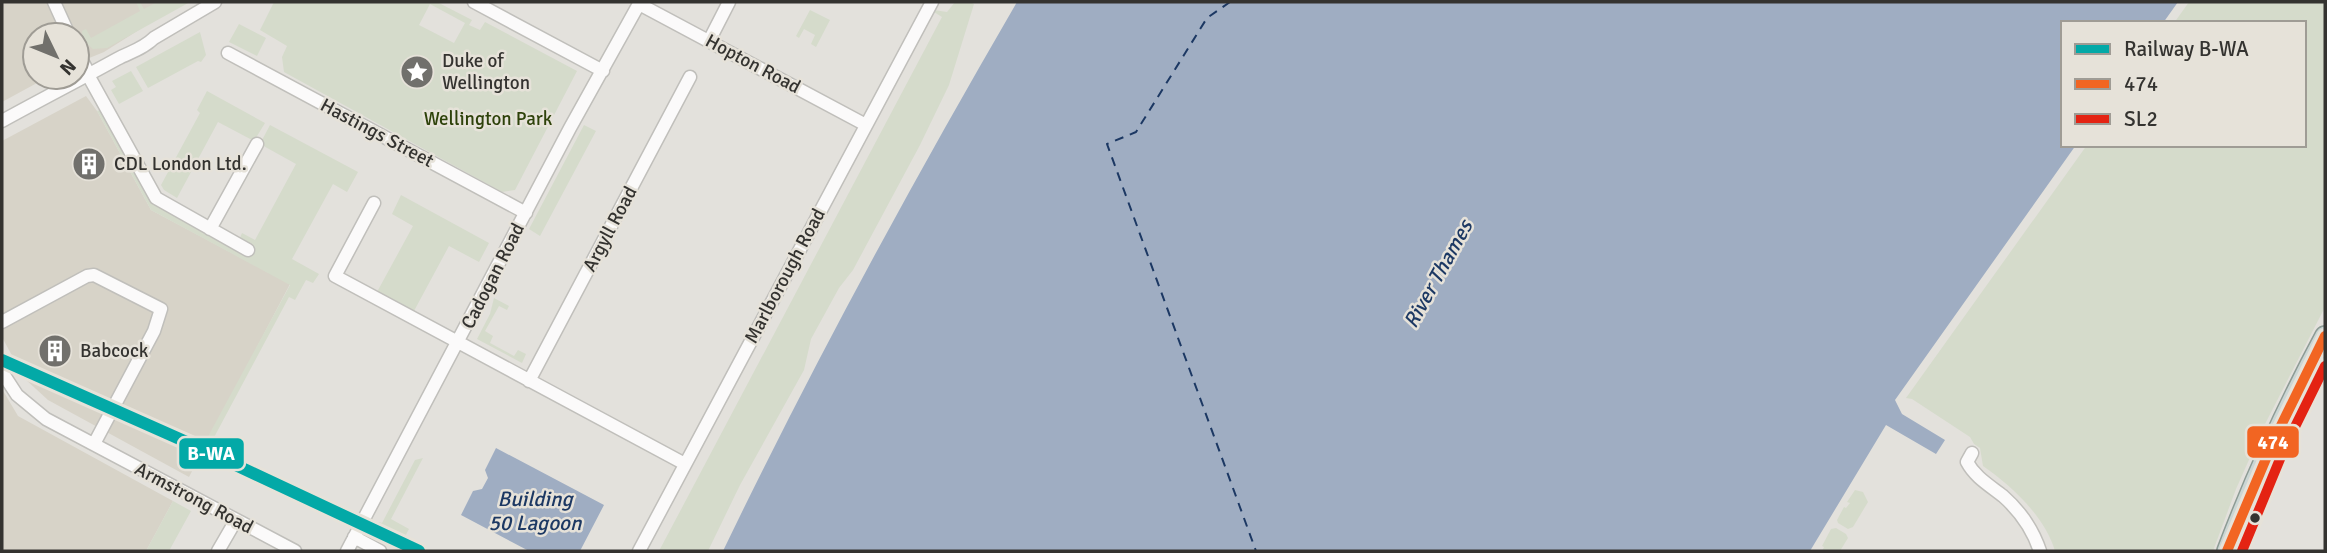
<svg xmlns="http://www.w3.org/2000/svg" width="2327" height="553" font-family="Signika,sans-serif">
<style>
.built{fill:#d7d3c8}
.green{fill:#d5dbcb;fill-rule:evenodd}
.water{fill:#9fadc2}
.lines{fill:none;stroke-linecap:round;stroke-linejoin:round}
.ferry{stroke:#1c3863;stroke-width:2;stroke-dasharray:9 7;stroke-linecap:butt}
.minor-casing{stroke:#c0bfbb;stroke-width:15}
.trunk-casing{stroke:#8d9b95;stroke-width:22}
.minor{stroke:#fbfafa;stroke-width:12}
.trunk{stroke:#cbd6d4;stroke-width:19}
.bus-1-casing{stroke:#e6e2d9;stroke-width:16}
.bus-2-casing{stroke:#e6e2d9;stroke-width:16}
.bus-1{stroke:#f26522;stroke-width:10}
.bus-2{stroke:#e42313;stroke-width:10}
.rail-1-casing{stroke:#e6e2d9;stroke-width:18}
.rail-1{stroke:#03a9a7;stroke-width:12}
.bus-dot{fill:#343330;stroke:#e6e2d9;stroke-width:2.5}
.labels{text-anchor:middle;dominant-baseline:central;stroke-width:5;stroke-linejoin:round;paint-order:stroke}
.poi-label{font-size:19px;fill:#343330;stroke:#e6e2d9;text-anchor:start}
.street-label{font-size:19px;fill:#343330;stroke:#e6e2d9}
.park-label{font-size:19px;fill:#2e420a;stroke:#e6e2d9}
.water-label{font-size:21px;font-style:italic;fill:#1c3863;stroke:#e6e2d9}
.line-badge{stroke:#e6e2d9;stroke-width:2.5}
.badge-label{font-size:19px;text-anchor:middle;font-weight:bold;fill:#fff}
</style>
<rect width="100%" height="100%" fill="#e3e1dc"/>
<path class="built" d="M2,2H183L104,52L77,63V35H35V77H48L2,102Z
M86,96L97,111L151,210L290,284L189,477L48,400L24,378L2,337V141Z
M2,389L18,416L173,501L146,551H2Z"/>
<path class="green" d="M136,2H140L144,9L157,2H190L107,48L93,49L83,40L82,31L86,29L91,38L140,11Z
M274,2H437L472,20L469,25L480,30L485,22L577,71L515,190L502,192L284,72L282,57L287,46L260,30ZM430,4L465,23L454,43L419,25Z
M955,2H970L974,4L949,85L920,145L853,270L839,288L811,339L804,370L740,485L708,551H659L942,17L934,12V10L947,12Z
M2189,2H2325V307L2264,426L2236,489L2213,551H2055C2045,517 2012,486 1983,466L1980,448L1974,444L1970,437L1912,399L1906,398L2087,145H2304V23H2174Z
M810,10L830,20L816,47L811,44L815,35L804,29L799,38L796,36Z
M239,24L266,38L257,56L229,42Z
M200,32L206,55L201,62L198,61L148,88L136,67Z
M131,71L143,91L119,104L111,90L116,87L112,81Z
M207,91L265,123L254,141L218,122L177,198L164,190L161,185L200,113L197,110Z
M100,110L153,204L246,255L239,240L242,233L255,240L296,164L260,144L270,125L358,172L347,192L333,184L292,259L319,274L313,283L306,280L295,300L289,297L203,458L198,455L290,285L151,210L97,111Z
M584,125L596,131L540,236L529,229Z
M401,195L489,243L479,262L449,246L414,311L377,292L413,226L392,214Z
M494,298L509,306L507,310L499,306L485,331L493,336L490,343L514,356L518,350L526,354L522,363L477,339L490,314Z
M423,458L391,519L409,529L403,540L384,529L382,532L375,529L379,522L382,523L415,460Z
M1855,490L1863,492L1868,502L1853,527L1848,529L1838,523L1837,520L1844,507L1846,508L1850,503L1847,502Z
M173,501L191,511L169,551H146Z
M1836,528L1846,534L1848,538L1840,551H1822L1824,547L1822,546L1831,529Z"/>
<path class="water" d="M1017,2H2178L2163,23H2063V145H2076L1895,400L1902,414L1945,440L1936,454L1886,425L1810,551H723C813,364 913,181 1017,2Z
M496,448L604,505L580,551H529L461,515L473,491L482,489L488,478L485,470Z"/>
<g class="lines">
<path class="ferry" d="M1230,2L1207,18L1136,132L1107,144L1256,551"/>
<defs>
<path id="minor" d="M54,2L69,35
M474,2L603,71
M639,4L866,125
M709,41L729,2
M77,51L89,74
M228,53L526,213
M88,75L156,198L248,250
M2,121C40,100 79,80 117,59C130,52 143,49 154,38L215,2
M374,203L335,276L685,464
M210,229L257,144
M2,322L87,276L94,275L161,309L154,331L94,444
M2,372L17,395L46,419L295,551
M529,381L690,77
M1972,453L1967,462C1975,477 1989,485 2003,496C2020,511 2033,530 2040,551
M354,537L380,551
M218,551L236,520
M347,551L570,128L640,2
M639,551L932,2"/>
<path id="trunk" d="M2227,551C2255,477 2288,405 2325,336"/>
</defs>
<use href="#minor" class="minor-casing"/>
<use href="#trunk" class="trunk-casing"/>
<use href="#minor" class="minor"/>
<use href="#trunk" class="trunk"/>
<defs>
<path id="bus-1" d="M2227,551L2273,442L2325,336"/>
<path id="bus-2" d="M2242,551L2285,447L2325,366"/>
</defs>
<use href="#bus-1" class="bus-1-casing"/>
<use href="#bus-2" class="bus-2-casing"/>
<use href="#bus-1" class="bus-1"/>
<use href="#bus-2" class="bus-2"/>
<defs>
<path id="rail-1" d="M2,360L191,444L419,551"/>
</defs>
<use href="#rail-1" class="rail-1-casing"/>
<use href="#rail-1" class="rail-1"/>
</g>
<defs>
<symbol id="sight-disc" viewBox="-11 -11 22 22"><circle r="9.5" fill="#71706c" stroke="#e6e2d9"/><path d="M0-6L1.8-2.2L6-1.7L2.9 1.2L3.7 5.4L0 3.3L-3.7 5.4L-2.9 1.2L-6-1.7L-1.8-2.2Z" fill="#fff"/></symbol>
<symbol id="building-disc" viewBox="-11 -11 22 22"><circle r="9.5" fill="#71706c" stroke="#e6e2d9"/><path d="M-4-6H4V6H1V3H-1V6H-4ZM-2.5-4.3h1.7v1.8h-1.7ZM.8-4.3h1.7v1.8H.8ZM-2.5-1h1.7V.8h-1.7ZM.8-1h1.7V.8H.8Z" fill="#fff"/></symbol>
</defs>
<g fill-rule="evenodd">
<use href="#sight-disc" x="398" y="53" width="38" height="38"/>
<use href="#building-disc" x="70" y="145" width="38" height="38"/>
<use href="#building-disc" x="36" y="332" width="38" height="38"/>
</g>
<circle class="bus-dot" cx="2255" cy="518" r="6"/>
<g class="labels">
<g class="poi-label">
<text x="442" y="61">Duke of<tspan x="442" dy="22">Wellington</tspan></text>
<text x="114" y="164">CDL London Ltd.</text>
<text x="80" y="351">Babcock</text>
</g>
<g class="street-label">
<text transform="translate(753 64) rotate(28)">Hopton Road</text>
<text transform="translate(377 133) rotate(28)">Hastings Street</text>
<text transform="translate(610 229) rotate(-62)">Argyll Road</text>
<text transform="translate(493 276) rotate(-63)">Cadogan Road</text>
<text transform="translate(785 276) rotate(-62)">Marlborough Road</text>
<text transform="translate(194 498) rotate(28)">Armstrong Road</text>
</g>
<g class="park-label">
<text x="488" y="119">Wellington Park</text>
</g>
<g class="water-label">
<text transform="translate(1438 274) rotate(-61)">River Thames</text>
<text x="535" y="499">Building<tspan x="535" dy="24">50 Lagoon</tspan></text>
</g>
</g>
<g class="line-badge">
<rect x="2246" y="425" width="54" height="34" rx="7" fill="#f26522"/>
<rect x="178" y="437" width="67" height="33" rx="7" fill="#03a9a7"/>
</g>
<g class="badge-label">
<text x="2273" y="449">474</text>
<text x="211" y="460">B-WA</text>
</g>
<rect width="2327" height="553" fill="none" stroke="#343330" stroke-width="7"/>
<rect x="2061" y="21" width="245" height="126" fill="#e6e2d9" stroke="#9f9c95" stroke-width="2"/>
<rect x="2075" y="44" width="35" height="10" fill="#03a9a7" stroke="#9f9c95" stroke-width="2"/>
<text x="2124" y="56" font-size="21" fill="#343330">Railway B-WA</text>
<rect x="2075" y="79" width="35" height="10" fill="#f26522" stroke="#9f9c95" stroke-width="2"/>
<text x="2124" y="91" font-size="21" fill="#343330">474</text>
<rect x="2075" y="114" width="35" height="10" fill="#e42313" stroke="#9f9c95" stroke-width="2"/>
<text x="2124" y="126" font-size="21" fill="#343330">SL2</text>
<g transform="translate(56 56) rotate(133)"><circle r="33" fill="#e6e2d9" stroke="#9f9c95" stroke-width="2"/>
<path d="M0-5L12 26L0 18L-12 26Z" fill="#71706c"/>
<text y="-10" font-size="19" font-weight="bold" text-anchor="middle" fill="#343330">N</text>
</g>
</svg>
